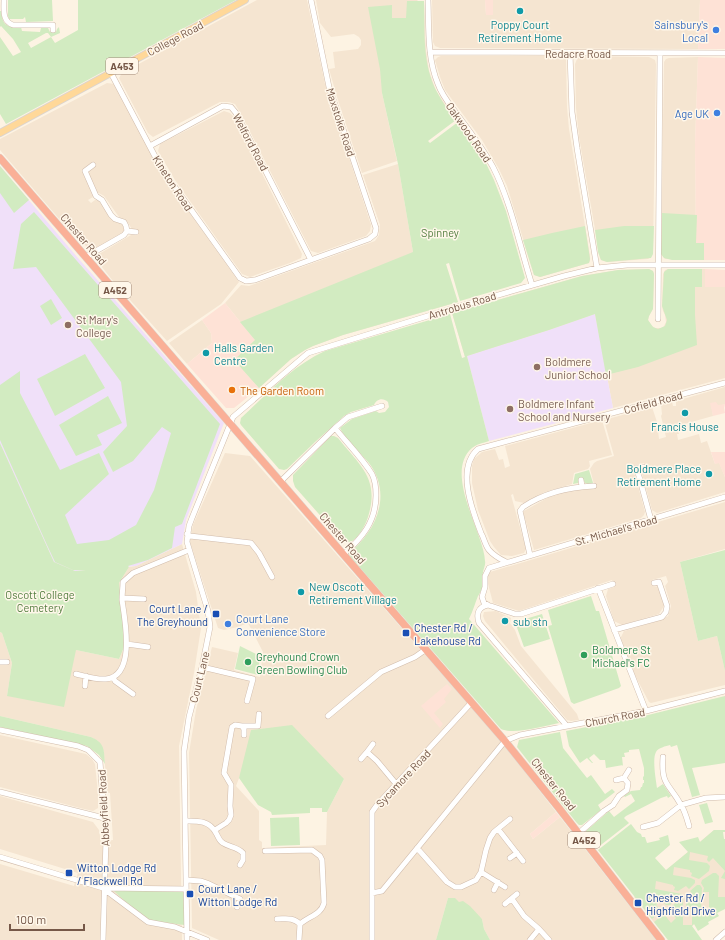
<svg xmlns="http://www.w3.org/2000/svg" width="725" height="940" font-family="Barlow,sans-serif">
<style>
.residential{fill:#f5e5d1;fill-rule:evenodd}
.commercial{fill:#fee2d6}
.education{fill:#f0e0f9}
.green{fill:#d2ebc1;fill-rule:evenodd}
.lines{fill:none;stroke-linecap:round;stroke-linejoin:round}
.minor-casing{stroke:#d1bcac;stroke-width:6}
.major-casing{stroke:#dbd4cf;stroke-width:8}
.highway-casing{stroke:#dbd4cf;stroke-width:8}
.minor{stroke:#fff;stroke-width:5}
.major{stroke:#ffd899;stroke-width:6}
.highway{stroke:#fab097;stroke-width:7}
.culture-dot{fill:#0f9aa8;stroke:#fff7ea;stroke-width:1.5}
.shop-dot{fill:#3f7fe0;stroke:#fff7ea;stroke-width:1.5}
.education-dot{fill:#8d6e63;stroke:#fff7ea;stroke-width:1.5}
.food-dot{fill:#e8710a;stroke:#fff7ea;stroke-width:1.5}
.transit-dot{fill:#1a4fb4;stroke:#fff7ea;stroke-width:1.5}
.leisure-dot{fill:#2e9e5b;stroke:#fff7ea;stroke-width:1.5}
.labels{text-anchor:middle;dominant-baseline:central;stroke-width:3;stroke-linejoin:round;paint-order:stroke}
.shield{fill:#fff7ea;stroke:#9f8879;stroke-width:1}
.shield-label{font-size:10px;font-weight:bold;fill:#765848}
.culture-label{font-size:11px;fill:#0d838f;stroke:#fff7ea;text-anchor:start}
.shop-label{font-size:11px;fill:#366cbe;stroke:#fff7ea;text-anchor:end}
.street-label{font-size:11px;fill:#765848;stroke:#fff7ea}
.park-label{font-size:11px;fill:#527d3f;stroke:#fff7ea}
.education-label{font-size:11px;fill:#785e54;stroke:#fff7ea;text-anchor:start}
.food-label{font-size:11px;fill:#c56008;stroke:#fff7ea;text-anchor:start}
.transit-label{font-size:11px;fill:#164399;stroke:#fff7ea;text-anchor:start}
.leisure-label{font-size:11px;fill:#27864d;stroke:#fff7ea;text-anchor:start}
</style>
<rect width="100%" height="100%" fill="#fdf3e3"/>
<path class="residential" d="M257,0H307L325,84L371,225L370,231L366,236L318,253L311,251L241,114L235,104L229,102H220L153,137L148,133L119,78L122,73Z
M316,0H417L418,1H424L426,50L429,71L436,91L456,120L382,93L397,161L362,173L337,97L329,69L335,68L333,52L358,49L361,45V40L359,37L354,34L331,37L320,23Z
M432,0H485L486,15H493V0H700L698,49L440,48L435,46L433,42Z
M441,56H561L566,59L567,107L569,129L590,256V261L589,263L540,277L534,275L507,186L499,169L482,140L445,90L440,77L435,60L438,57Z
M581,56L649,57L655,60L656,64L653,250L652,256L648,259L607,262L601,260L600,258L579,137L576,108L575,64L577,59Z
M698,57L695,144L696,243L704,260L665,259L661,254L664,62L666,59L669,58Z
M107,83L115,84L162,174L239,282L221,304L167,341L113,281L94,257L131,235H138V230L132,229L128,223L119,217L104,196L97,192L93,183L90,185L93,194V197L88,200L91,203L95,200L101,201L122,224L125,232L91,252L76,234L73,235L0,150V139Z
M224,111L230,113L234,117L302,254L301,258L290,263L250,277L242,274L175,180L158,151L160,144Z
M398,164L413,252L458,302L343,335L313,346L305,350L291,359L259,388L234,360L255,340L225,303L241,285L249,286L375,241L379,235L380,225L363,175Z
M649,269L653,271L654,274L653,308L649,316L648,320L651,325L655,328H663L666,322L665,315L663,311L662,306L663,274L665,270L668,269H705V287H725V378L613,408L595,314L549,330L465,357L452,313L582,276L618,270Z
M202,320L211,333L212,343L187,364L169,343Z
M725,387V404L719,406L711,403L713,416L677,426L679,434H677L678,440L699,434L701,443L707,441L715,464L719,462L725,477V492L657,513L652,510L642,474L643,471L646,470L644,463L627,468L628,475L632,474L635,475L645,512L644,515L641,518L534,550L524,515V511L547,498L565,491L595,488L590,469L594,463L597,461L614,456L604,420L652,407L659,428L658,430L659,439L666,437L661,416L662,414L661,405L672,402L673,406H676V401Z
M602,420L612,455L589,461L590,466L588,469L574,473L572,484L545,492L524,503L515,501L513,494L511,495L526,549L524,553L512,556L501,555L494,547L490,541L478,510L472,483V466L474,459L482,452L495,449L499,460L503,459L505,468L510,466L505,446Z
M225,453L250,456L501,741L556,812L530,834L533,839L560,817L656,940H490L484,929L482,919L459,902L448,898L436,940H219L192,928L189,753L196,710L212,647L238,653L234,670L260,677L263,652L248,623L238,627L224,630L218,628L190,542L193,525ZM241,773L344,779L327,812L326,845L262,848V842L259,840V811L236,786Z
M725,502V549L680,562L698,641L717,636L725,671V685L651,703L649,702L629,664L620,639L624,631L661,620L668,616L671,606L665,586L668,582L666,576L652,580L654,586L658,587L664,606L659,614L622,625L614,621L606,596L608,589L614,587L612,580L519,611L493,603L487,580V575L490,572Z
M182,544L196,592L201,628L194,673L179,746L182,940H0V864L74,886L78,873L0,849V796L93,822L99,830L101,842L113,840L110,793H107L104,752L98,741L91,737L0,716V632L2,633L12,663L7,696L76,650L119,659L125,645L119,583L129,567L136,566Z
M496,611L511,618L510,623L515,630L521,646L577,714L579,720L571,721L567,720L485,621L483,616L484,612Z
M0,735L86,754L92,759L95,764L98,793V808L93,811L80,808L0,787Z
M714,830L725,863V898L692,926L668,940L634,897Z"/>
<path class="commercial" d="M485,0H493V15H486Z
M700,0H725V49H698Z
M698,57L725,58V260H704V243H696L695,144Z
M705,269L725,270V287H705Z
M225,303L255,340L234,360L259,388L234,408H226L187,364L212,343L211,333L202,320Z
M716,402L718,405L725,404L724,408L725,413L713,416L710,403Z
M711,452H725V477L719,463L715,464Z
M447,684L452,689L444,699L446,702L434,713L443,724L440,728L421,706Z
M556,812L560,817L533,839L530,834Z"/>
<path class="education" d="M0,166L78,258L224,423L186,520L182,544L136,566L75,571L54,562L0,443Z
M595,314L613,408L489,441L467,356L549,330Z"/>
<path class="green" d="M8,0H52L53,21L26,22L25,17L23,19H9L8,16Z
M78,0H236L6,124L0,114V37L13,56L21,52L13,39L1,26L0,27V11H1C3,26 6,27 21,27L22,31L40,32L41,28H48L50,32H56L57,29L59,27L60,33L51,37L55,43L78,30ZM46,33H48L51,37L31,48L28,43Z
M407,1H424C425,32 422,64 437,92C442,102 449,111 456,120L428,141L430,143L458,122L483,157L494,180L506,211L525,278L521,283L460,301L449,263L446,264L458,302L343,335L313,346L305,350L291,359L259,388L234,360L255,340L240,322L413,252L398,164L382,93L380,69L368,7L392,5V18H406Z
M0,166L29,200L14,213L0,193Z
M34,212L220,424L182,524L175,527L172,548L148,560L128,566L129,567L119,583L125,645L119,659L76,650L64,707L7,696L12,663L2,633L0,632V443L54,562L75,571L86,570H73L55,562L47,545L0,440V385L20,371V393L60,470L99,453L109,474L65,515L77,544L109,540L136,525L154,490L171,433L162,427L133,461L113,472L103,452L127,426L121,382L36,267L13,269L21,224Z
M662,213L697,215L696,243H704V260H672L664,258L661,254Z
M585,226L590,259L589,263L540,277L534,275L523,240L552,233Z
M624,226H654L653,254L651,258L607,262L601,260L598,252L595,230Z
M649,269L653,271L654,274L653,309L649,316L648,320L653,327L658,329L665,326L667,320L662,306L664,272L668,269H702V287H695V315L697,345L638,367L606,375L595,314L549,330L467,356L489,441C483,443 477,444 472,448C443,473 484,533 485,561C486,565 483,569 483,573C481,578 483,583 482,588C481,591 480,593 478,596C475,603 473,611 469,619L559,723C544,726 514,735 501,729L348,554C376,532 393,495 369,463C360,453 345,439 340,428L352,419L376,411L379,413L385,412L389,407L388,402C383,397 376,399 374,405L351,412L344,416L315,442L287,469L284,470L279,469L241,425L240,423L241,418C267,394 292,366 325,351L450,314L462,358L465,357L452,313L582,276L618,270Z
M51,299L62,318L51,325L40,306Z
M85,354L105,388L55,416L37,379Z
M108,396L122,423L97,435L102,445L76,456L59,425Z
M331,436H334L338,438C360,466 380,478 368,517C365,526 359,537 351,542H345L341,539L295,487L293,481V475Z
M589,470L594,486L585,483L582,477L579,478L578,483L573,484L575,474Z
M725,550V671L717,636L698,641L680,562Z
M591,596L596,611H599L621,686L619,688L574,704L571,702L548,626L552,625L548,610Z
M542,614L550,639L524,647L515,622Z
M240,646L260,656L258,675L235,669Z
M725,696V763L692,768L700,795L692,797L677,745L671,747L670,745C666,746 658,748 656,752C652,759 656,780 657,788L663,784L671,796L668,798L667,796L661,798L626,816L624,818L629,823L597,848L586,834V831L609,811L614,817L635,801L631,794L625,797L624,796L631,791L640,790L641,787H642L643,783H644V780H643V777L644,776V768L639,749L629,750V752L624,753L625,757H622L623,766V765L606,768L605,760H600L594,754L589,758L593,763H592L587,758L580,763L569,746L566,731L644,716Z
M0,716L91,737C105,743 104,750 105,764L99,755L87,746L0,727Z
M292,725L344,779L327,812H322V808H310V813L272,815L271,812L258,805L239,778L251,730Z
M560,732L563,748L587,778L591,775L605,794L612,789L615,792L598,805L601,810L582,825H579L576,822L517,747L519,740Z
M707,803L713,822L705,824L699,805Z
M299,817L300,845L271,846L270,818Z
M631,824L637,832L641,834L642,837H645L647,843L660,840L659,838L668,835L670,845L655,858L666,870L688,852L679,842L698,837L700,842L714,830H725V832H723L724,839H725V879L721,878L725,871L713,858L709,862L707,860L708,856L690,852L689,860L707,863L710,866L709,871L699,879L691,876L692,873L690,872V870L674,867L673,875L691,878L695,880V883L689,889L686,886L678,891L674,890L675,887L673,886V885L656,881L655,889L682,894L670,905H666L661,900L656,905L661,911L652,919L598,850Z
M713,873H716L719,876L718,897H725V909L717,913L719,916L708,922L709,924L698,931L694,924L692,926L702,940H668L654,922L664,914L671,923L676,918L670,911L671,907L683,896V925H692V907H686V901L693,895L690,891L697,885H700L702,888L701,910L709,911V892H703L704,888L701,883L702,880Z
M113,890H185L184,925L149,920L130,906Z
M448,898H455L459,902L463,901L470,906L482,919L484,929L490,940H436Z"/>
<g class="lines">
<defs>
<path id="minor" d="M4,0C4,10 2,21 13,25H53V30
M428,0C429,28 427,58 438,84C442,96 451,106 459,117C471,133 483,149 493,167C511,202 520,247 532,285
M430,52L725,53
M570,53L572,112L577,148L597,268
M111,73L158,162L169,179L240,278L246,281L255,280L369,239L375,234L376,228L329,87L311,0
M150,146L223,106L231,107L236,113L311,260
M127,231L136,232
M86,258L89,255L124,235L127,231L126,226L124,222L115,219L111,215L102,200L96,196L85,171L93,165
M658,319L660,53
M335,428L348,417L382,406
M637,469L651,520
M630,470L643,467
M581,480L582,486
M280,482L335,428C347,443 362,458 372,474C375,480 376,488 376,495C376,522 362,538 343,555
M187,534L190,536L251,543L259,553L272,577
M530,555L521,515L520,511L523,507C544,493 569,487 594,486
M506,562C500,559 494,556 489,550C485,545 484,538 481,533C472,510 456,468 478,449L725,383
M613,584L521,614H515L488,605L484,603L482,597L485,587V576L489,568L725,497
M598,588L646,711
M122,598L144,599
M488,605C478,607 476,614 479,623L567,726
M614,630L662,617L666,612L667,606L659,582L654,583
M127,644L148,647
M0,662H7
M202,667L253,679L247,701
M76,674C85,676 96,680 106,679C136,676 125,620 122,600C122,594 123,588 123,582L133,573L189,550
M113,677L115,681L133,694
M85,686L86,676
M328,716L381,672L415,657L425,650
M242,726H258L259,714
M0,730L78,746L88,750L100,762L106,839L103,940
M367,752L373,744
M663,757C661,786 669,783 681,805C685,811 687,819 689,826
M361,759L367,752L377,761L397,785
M616,780L624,778L629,770
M0,792L104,818
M185,821C197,821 209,820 216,833C218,836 219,841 223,843C229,847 238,847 243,853V860L240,865
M643,827L658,823L681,805L706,798L725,797
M498,829L523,861
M215,830L226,823L229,820L231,815L230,806L231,785L224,773L232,727L235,725L242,726L244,729V735
M579,833L604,811L613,805L619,796L627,790L628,783L624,778
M417,848L447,882L455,887H461L476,880L481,872L486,850L490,838L494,832L510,819
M265,851L312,850L320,856L322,860L324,903C321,915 309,916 300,924L299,940
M0,857L103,888L186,889
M510,858L517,853
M481,872L505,887
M186,880L201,881L207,883L240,899L237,907
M104,889L148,922L175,927L207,940
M494,890L498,882
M372,893L382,891L505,741L520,735L646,711L725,691
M512,899L524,916L539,929L549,940
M505,904L517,894
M277,919C286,919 293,917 300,924
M187,940L184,751L189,717L202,667L210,627L208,611L187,542L189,526L192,518L233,417L308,353L460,306L564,276L597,268L627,265H725
M372,940V812L377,805L471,703
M530,940L539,929
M716,940L725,932"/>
<path id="major" d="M0,133L245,0"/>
<path id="highway" d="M0,158L505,741L558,807L661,940"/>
</defs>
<use href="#minor" class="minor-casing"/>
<use href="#major" class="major-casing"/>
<use href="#highway" class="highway-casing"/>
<use href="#minor" class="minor"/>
<use href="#major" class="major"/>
<use href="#highway" class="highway"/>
</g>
<g class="culture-dot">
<circle cx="520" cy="11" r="4"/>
<circle cx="206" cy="353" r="4"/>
<circle cx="685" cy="413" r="4"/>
<circle cx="709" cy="474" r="4"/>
<circle cx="301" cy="592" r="4"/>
<circle cx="505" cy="621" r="4"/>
</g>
<g class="shop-dot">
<circle cx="716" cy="30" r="4"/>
<circle cx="717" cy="113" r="4"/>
<circle cx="228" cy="624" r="4"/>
</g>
<g class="education-dot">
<circle cx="68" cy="325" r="4"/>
<circle cx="537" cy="367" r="4"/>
<circle cx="510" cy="409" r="4"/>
</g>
<circle class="food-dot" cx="232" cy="390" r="4"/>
<g class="transit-dot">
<rect x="212" y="610" width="8" height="8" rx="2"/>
<rect x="402" y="629" width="8" height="8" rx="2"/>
<rect x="65" y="869" width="8" height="8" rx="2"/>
<rect x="186" y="890" width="8" height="8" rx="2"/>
<rect x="634" y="899" width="8" height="8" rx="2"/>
</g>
<g class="leisure-dot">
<circle cx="584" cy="655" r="4"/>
<circle cx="248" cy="662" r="4"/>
</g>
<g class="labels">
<g class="shield">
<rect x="106" y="58" width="32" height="16" rx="3"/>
<rect x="99" y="282" width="32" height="16" rx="3"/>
<rect x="568" y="832" width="32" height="16" rx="3"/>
</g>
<g class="shield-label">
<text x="122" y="66">A453</text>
<text x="115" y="290">A452</text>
<text x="584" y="840">A452</text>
</g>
<g class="culture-label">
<text x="520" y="24" text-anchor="middle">Poppy Court<tspan x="520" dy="13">Retirement Home</tspan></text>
<text x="214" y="347">Halls Garden<tspan x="214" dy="13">Centre</tspan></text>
<text x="685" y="426" text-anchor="middle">Francis House</text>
<text x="701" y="468" text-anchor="end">Boldmere Place<tspan x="701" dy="13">Retirement Home</tspan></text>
<text x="309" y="586">New Oscott<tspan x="309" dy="13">Retirement Village</tspan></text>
<text x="513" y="621">sub stn</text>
</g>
<g class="shop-label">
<text x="708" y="24">Sainsbury's<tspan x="708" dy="13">Local</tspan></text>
<text x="709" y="113">Age UK</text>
<text x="236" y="618" text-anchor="start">Court Lane<tspan x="236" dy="13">Convenience Store</tspan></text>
</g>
<g class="street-label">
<text transform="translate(175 38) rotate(-28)">College Road</text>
<text x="578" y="53">Redacre Road</text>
<text transform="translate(341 122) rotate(72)">Maxstoke Road</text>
<text transform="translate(469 132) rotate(55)">Oakwood Road</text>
<text transform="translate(251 142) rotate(62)">Welford Road</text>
<text transform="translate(173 183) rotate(57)">Kineton Road</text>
<text transform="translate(84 239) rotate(49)">Chester Road</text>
<text transform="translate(462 305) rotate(-17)">Antrobus Road</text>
<text transform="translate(653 402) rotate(-15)">Cofield Road</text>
<text transform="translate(616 530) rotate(-16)">St. Michael's Road</text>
<text transform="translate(343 538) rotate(49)">Chester Road</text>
<text transform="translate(199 677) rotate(-76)">Court Lane</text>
<text transform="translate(615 717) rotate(-11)">Church Road</text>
<text transform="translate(403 778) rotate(-47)">Sycamore Road</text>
<text transform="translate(554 784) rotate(51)">Chester Road</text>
<text transform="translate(103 808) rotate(-93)">Abbeyfield Road</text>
</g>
<g class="park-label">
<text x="440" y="232">Spinney</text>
<text x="40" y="594">Oscott College<tspan x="40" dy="13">Cemetery</tspan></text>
</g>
<g class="education-label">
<text x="76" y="319">St Mary's<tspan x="76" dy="13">College</tspan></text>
<text x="545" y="361">Boldmere<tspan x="545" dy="13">Junior School</tspan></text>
<text x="518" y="403">Boldmere Infant<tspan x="518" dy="13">School and Nursery</tspan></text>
</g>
<g class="food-label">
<text x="240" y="390">The Garden Room</text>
</g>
<g class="transit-label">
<text x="208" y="608" text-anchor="end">Court Lane /<tspan x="208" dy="13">The Greyhound</tspan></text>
<text x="414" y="627">Chester Rd /<tspan x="414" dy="13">Lakehouse Rd</tspan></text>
<text x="77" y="867">Witton Lodge Rd<tspan x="77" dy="13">/ Flackwell Rd</tspan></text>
<text x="198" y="888">Court Lane /<tspan x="198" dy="13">Witton Lodge Rd</tspan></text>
<text x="646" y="897">Chester Rd /<tspan x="646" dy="13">Highfield Drive</tspan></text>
</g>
<g class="leisure-label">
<text x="592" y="649">Boldmere St<tspan x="592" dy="13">Michael's FC</tspan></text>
<text x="256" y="656">Greyhound Crown<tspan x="256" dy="13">Green Bowling Club</tspan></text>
</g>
</g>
<path d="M10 924v6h74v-6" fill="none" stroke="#765848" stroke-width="2"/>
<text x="16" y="924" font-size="12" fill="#765848" stroke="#fff7ea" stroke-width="3" paint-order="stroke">100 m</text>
</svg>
